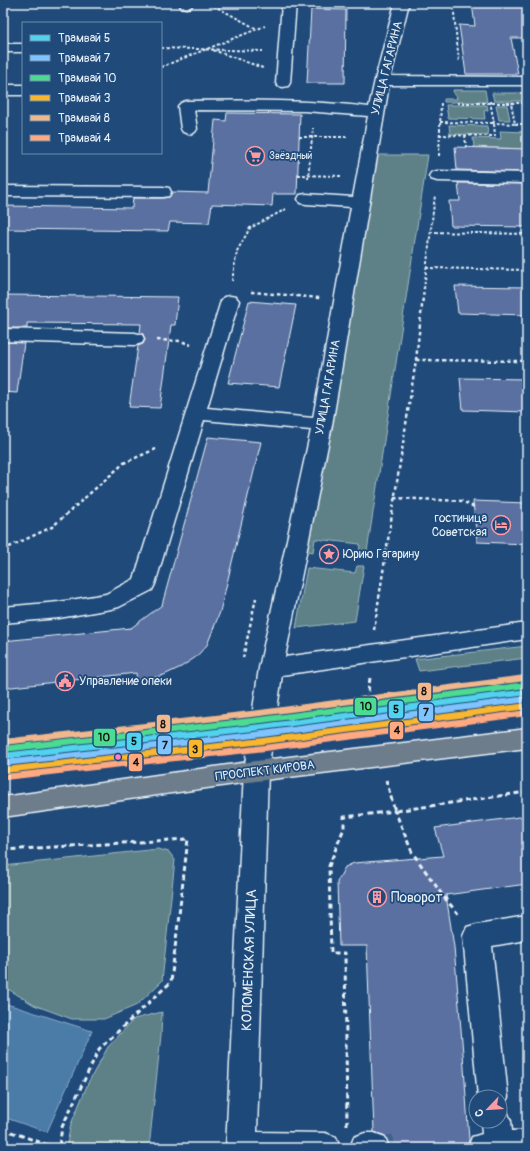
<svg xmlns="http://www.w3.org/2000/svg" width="530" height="1151" font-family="Pangolin,sans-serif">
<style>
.green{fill:#5d8187;stroke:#a2b9c0}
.water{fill:#4b7ba8;stroke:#8aaac8}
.building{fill:#5a70a1;stroke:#e8f1f8}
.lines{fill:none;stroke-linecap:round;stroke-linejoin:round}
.minor-tunnel{stroke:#3d638d;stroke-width:26;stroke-dasharray:26 14;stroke-linecap:butt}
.minor-casing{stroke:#e8f1f8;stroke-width:3}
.major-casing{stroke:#e8f1f8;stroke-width:3}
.path-far2{stroke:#e8f1f8;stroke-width:2;stroke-dasharray:3 2;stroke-linecap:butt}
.path-far1{stroke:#e8f1f8;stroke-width:2.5;stroke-dasharray:3.5 3;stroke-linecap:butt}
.path{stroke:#e8f1f8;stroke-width:3;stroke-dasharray:5 3.5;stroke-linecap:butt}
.minor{fill:#1f4a7a;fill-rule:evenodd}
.major{fill:#6d7d8c;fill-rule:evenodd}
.tram-1-casing{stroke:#1f4a7a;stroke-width:9}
.tram-2-casing{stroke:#1f4a7a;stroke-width:9}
.tram-3-casing{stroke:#1f4a7a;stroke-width:9}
.tram-4-casing{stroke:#1f4a7a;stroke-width:9}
.tram-5-casing{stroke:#1f4a7a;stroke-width:9}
.tram-6-casing{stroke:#1f4a7a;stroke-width:9}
.tram-1{stroke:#53d2ee;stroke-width:6}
.tram-2{stroke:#80c4ff;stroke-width:6}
.tram-3{stroke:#4ddb92;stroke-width:6}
.tram-4{stroke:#fab62d;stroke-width:6}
.tram-5{stroke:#f1b78d;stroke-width:6}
.tram-6{stroke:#ffa980;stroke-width:6}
.bus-dot{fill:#ff80c5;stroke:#1f4a7a;stroke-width:1.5}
.labels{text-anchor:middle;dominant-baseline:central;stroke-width:3.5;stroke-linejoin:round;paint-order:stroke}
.far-poi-label{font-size:10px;fill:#e8f1f8;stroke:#1f4a7a;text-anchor:start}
.street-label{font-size:12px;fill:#e8f1f8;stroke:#1f4a7a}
.poi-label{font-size:12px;fill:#e8f1f8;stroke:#1f4a7a;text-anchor:start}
.near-poi-label{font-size:14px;fill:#e8f1f8;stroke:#1f4a7a;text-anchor:start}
.near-street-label{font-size:14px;fill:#e8f1f8;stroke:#1f4a7a}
.line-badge{stroke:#1f4a7a;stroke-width:1.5}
.pale-badge-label{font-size:11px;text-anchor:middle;font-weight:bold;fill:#111}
</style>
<rect width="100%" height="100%" fill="#1f4a7a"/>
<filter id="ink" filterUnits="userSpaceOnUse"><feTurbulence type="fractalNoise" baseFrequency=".025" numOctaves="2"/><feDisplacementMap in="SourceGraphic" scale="8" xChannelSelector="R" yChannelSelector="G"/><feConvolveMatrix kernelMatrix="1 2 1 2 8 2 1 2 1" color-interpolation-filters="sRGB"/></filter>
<g filter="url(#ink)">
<path class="green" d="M453,90H485L487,102H444V99H457L456,95H454Z
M492,93H527V101H494Z
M446,105H487L488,110L484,111L485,119L448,118Z
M496,105H507L510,120H499Z
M449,125L487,126L488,135L450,134Z
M500,131L527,132V149L474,147L473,138L501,139Z
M378,155H428L366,558L359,557L360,544L315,539L313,552L304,550Z
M357,566H364L355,621L296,628L307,568L355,573Z
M527,646V658L419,671L415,659Z
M158,849L169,852L175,860L162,981L137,1005L104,1019H72L34,1005L8,989L3,984V866Z
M162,1012L161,1035L149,1148H66L71,1124L89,1081L108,1047L134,1019Z"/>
<path class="water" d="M7,1004L92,1031L47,1132L3,1117V1014Z"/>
<path class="building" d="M472,3H527V38H511L518,74H466L459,25L475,26Z
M311,9L346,10L345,83H307Z
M227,113L300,114L297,194H273L272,206L212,204L209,223L170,222L168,231L3,229V206L132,208L133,198H163L169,197L172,192L208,193L215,120L226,121Z
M455,147L527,149V172L457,170Z
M458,183L527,184V227L451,226L449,201H460Z
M455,286L527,287V315L458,313Z
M3,295L178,297L175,325H171L160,408L129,407L138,346L143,344L145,340L143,334L140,333L141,324L27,323V328H3Z
M249,301L296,305L279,387L228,383Z
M3,342L24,343L17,393L3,392Z
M460,378L527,379V412L463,410Z
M208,437L261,442L220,612L207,645L196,657L181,667L164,675L137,682L136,673L3,688V641L131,628L162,605Z
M473,501L527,503V544L477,542Z
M527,816V884L446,895L454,947L463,1053L469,1140L467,1148H390L386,1136L374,1132L367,946H339L337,882L345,867L354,863L443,856L435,828Z"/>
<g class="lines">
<path class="minor-tunnel" d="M374,1148H393"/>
<defs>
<path id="minor" d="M179,3H193L191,7L186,8L181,7Z
M282,3H296L290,83L288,86L283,87L278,86L276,83Z
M395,3H409L391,76L527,77V85H389L332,425L285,657L527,623V639L282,675L268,771L257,1132L325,1133L336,1137L340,1148H226L244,771L259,668L311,430L204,420L155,584L152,590L119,607L111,609L59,618L3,623V607L59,602L106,594L134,579L221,301L224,297L230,296L236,297L239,301L207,408L313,418L351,207L306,204L300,203L298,199L300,195L306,194L353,197L368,116L305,111L194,110L197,129L195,132L189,134L183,132L181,129L178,106L181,103L186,101C247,100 308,100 369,107L375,80Z
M3,44H23V52H3Z
M3,85H23V95H3Z
M437,171L527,173V183L437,181L431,179L429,176L431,173Z
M3,186L163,187L169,188L171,192L169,196L163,197L3,196Z
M3,329L135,333L142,335L144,339L142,343L135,345L3,341Z
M527,916V940L492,946L508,1097L503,1107L500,1108L507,1111L511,1121L512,1131L527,1130V1148H468L472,1137L482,1134L481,1121H500V1097H478L463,936L467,927L477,924Z
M365,1133H374L385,1137L389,1148H350L354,1137Z"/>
<path id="major" d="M527,728V748L256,781L3,817V797L256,761Z"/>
</defs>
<use href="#minor" class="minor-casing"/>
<use href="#major" class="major-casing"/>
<path class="path-far2" d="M209,3L257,29
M453,3L459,62
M161,48L263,51
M213,50L263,68
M161,67L265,26
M490,101L494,123L515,124L511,103H527
M457,103H511
M440,122L494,123L495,136L440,135
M515,124H527
M465,135L466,147
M299,137H348
M439,156L441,101
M298,175L342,176
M308,179L313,128
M430,232L527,234
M426,268L527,270
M232,281L237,251L250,228L286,209
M424,289L435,195"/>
<path class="path-far1" d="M251,292L320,298
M157,340L181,341L191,345
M416,360L527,361
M394,498L462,501L474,507
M3,550L52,527L124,463L158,448
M374,630L416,360L424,288
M243,658L256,598"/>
<path class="path" d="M370,678L367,699L373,731
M386,780L395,811L527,792
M3,850L188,839L171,982L99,1049L62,1127L59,1148
M347,1125L345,953H331L329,866L344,828V817L395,811L412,852L443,896L460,916
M3,1129L56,1148"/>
<use href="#minor" class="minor"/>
<use href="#major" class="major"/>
<defs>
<path id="tram-1" d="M3,756L262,727L527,692"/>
<path id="tram-2" d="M4,763L263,734L527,699"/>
<path id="tram-3" d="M3,749L261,720L526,685"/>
<path id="tram-4" d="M5,770L264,741L527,706"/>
<path id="tram-5" d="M3,742L260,713L525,678"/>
<path id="tram-6" d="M5,777L265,748L527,713"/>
</defs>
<use href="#tram-1" class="tram-1-casing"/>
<use href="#tram-2" class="tram-2-casing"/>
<use href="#tram-3" class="tram-3-casing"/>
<use href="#tram-4" class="tram-4-casing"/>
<use href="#tram-5" class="tram-5-casing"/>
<use href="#tram-6" class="tram-6-casing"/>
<use href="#tram-1" class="tram-1"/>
<use href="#tram-2" class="tram-2"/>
<use href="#tram-3" class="tram-3"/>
<use href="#tram-4" class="tram-4"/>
<use href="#tram-5" class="tram-5"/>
<use href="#tram-6" class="tram-6"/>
</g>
</g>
<defs>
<symbol id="supermarket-ring" viewBox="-11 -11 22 22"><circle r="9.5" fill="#1f4a7a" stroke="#ff9aa2" stroke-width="1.5"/><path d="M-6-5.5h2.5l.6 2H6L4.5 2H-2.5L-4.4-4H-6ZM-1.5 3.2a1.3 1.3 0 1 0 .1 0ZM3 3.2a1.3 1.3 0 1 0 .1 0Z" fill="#ff9aa2"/></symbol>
<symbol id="hotel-ring" viewBox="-11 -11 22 22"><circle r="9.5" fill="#1f4a7a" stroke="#ff9aa2" stroke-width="1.5"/><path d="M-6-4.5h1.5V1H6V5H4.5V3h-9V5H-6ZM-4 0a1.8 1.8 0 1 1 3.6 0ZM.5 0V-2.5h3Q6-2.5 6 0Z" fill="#ff9aa2"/></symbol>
<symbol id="sight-ring" viewBox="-11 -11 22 22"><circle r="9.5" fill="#1f4a7a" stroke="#ff9aa2" stroke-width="1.5"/><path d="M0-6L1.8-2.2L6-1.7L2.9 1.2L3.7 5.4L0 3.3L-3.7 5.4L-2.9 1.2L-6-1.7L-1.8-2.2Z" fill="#ff9aa2"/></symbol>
<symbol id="civic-ring" viewBox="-11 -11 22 22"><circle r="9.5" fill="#1f4a7a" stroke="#ff9aa2" stroke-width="1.5"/><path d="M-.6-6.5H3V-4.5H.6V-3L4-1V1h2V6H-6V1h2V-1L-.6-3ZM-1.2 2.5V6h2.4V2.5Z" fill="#ff9aa2"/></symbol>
<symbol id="building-ring" viewBox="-11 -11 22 22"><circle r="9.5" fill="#1f4a7a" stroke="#ff9aa2" stroke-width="1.5"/><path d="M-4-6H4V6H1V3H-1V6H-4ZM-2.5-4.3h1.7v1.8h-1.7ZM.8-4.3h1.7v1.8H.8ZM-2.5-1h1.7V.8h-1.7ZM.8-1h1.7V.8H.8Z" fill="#ff9aa2"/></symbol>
</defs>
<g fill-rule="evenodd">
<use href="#supermarket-ring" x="244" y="145" width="22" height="22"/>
<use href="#hotel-ring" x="490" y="514" width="22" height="22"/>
<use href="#sight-ring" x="318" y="543" width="22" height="22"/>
<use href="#civic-ring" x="54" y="670" width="22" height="22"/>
<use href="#building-ring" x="366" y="886" width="22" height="22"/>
</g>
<circle class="bus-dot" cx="118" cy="757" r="3.5"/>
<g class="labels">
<g class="far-poi-label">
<text x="269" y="156">Звёздный</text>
</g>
<g class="street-label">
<text transform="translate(387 68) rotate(-76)">УЛИЦА ГАГАРИНА</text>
<text transform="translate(328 387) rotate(-80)">УЛИЦА ГАГАРИНА</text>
<text transform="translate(265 771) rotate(-7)">ПРОСПЕКТ КИРОВА</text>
</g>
<g class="poi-label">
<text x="487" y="518" text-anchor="end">гостиница<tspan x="487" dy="14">Советская</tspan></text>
<text x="343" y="554">Юрию Гагарину</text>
<text x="79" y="681">Управление опеки</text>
</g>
<g class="near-poi-label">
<text x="391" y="897">Поворот</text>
</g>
<g class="near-street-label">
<text transform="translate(249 960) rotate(-88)">КОЛОМЕНСКАЯ УЛИЦА</text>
</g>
</g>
<g class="line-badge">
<rect x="417" y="682" width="15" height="19" rx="4" fill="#f1b78d"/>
<rect x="354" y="697" width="23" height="19" rx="4" fill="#4ddb92"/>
<rect x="388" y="700" width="16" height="19" rx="4" fill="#53d2ee"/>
<rect x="418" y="703" width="16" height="19" rx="4" fill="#80c4ff"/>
<rect x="156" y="714" width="15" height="19" rx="4" fill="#f1b78d"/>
<rect x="389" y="721" width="15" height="19" rx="4" fill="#ffa980"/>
<rect x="93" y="728" width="23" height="19" rx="4" fill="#4ddb92"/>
<rect x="126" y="732" width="16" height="19" rx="4" fill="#53d2ee"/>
<rect x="157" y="735" width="15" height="20" rx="4" fill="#80c4ff"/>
<rect x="188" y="739" width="15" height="19" rx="4" fill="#fab62d"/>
<rect x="128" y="753" width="15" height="19" rx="4" fill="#ffa980"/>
</g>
<g class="pale-badge-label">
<text x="424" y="695">8</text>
<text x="366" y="710">10</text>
<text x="396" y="713">5</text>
<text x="426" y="716">7</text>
<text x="163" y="728">8</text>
<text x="397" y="734">4</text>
<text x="104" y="741">10</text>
<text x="134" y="745">5</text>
<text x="165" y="749">7</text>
<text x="195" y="753">3</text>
<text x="136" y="766">4</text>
</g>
<rect width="530" height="1151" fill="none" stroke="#1f4a7a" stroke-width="16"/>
<rect x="8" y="8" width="514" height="1135" fill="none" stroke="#e8f1f8" stroke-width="1.5" filter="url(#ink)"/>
<rect x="22" y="22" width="140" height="132" fill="#1f4a7a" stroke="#6f8dac"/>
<rect x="30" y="35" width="20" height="6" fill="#53d2ee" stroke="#6f8dac"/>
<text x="58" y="42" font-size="12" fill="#e8f1f8">Трамвай 5</text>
<rect x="30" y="55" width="20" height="6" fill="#80c4ff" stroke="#6f8dac"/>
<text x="58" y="62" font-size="12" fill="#e8f1f8">Трамвай 7</text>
<rect x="30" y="75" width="20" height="6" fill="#4ddb92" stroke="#6f8dac"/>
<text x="58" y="82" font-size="12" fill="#e8f1f8">Трамвай 10</text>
<rect x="30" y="95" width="20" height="6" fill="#fab62d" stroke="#6f8dac"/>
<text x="58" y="102" font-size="12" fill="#e8f1f8">Трамвай 3</text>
<rect x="30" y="115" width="20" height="6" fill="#f1b78d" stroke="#6f8dac"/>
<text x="58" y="122" font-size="12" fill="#e8f1f8">Трамвай 8</text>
<rect x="30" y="135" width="20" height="6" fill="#ffa980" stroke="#6f8dac"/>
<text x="58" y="142" font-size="12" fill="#e8f1f8">Трамвай 4</text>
<g transform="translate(488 1109) rotate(245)"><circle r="19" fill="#1f4a7a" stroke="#6f8dac"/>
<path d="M0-3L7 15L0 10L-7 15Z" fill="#ff9aa2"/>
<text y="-6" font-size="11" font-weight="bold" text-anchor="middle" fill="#e8f1f8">С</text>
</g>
</svg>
